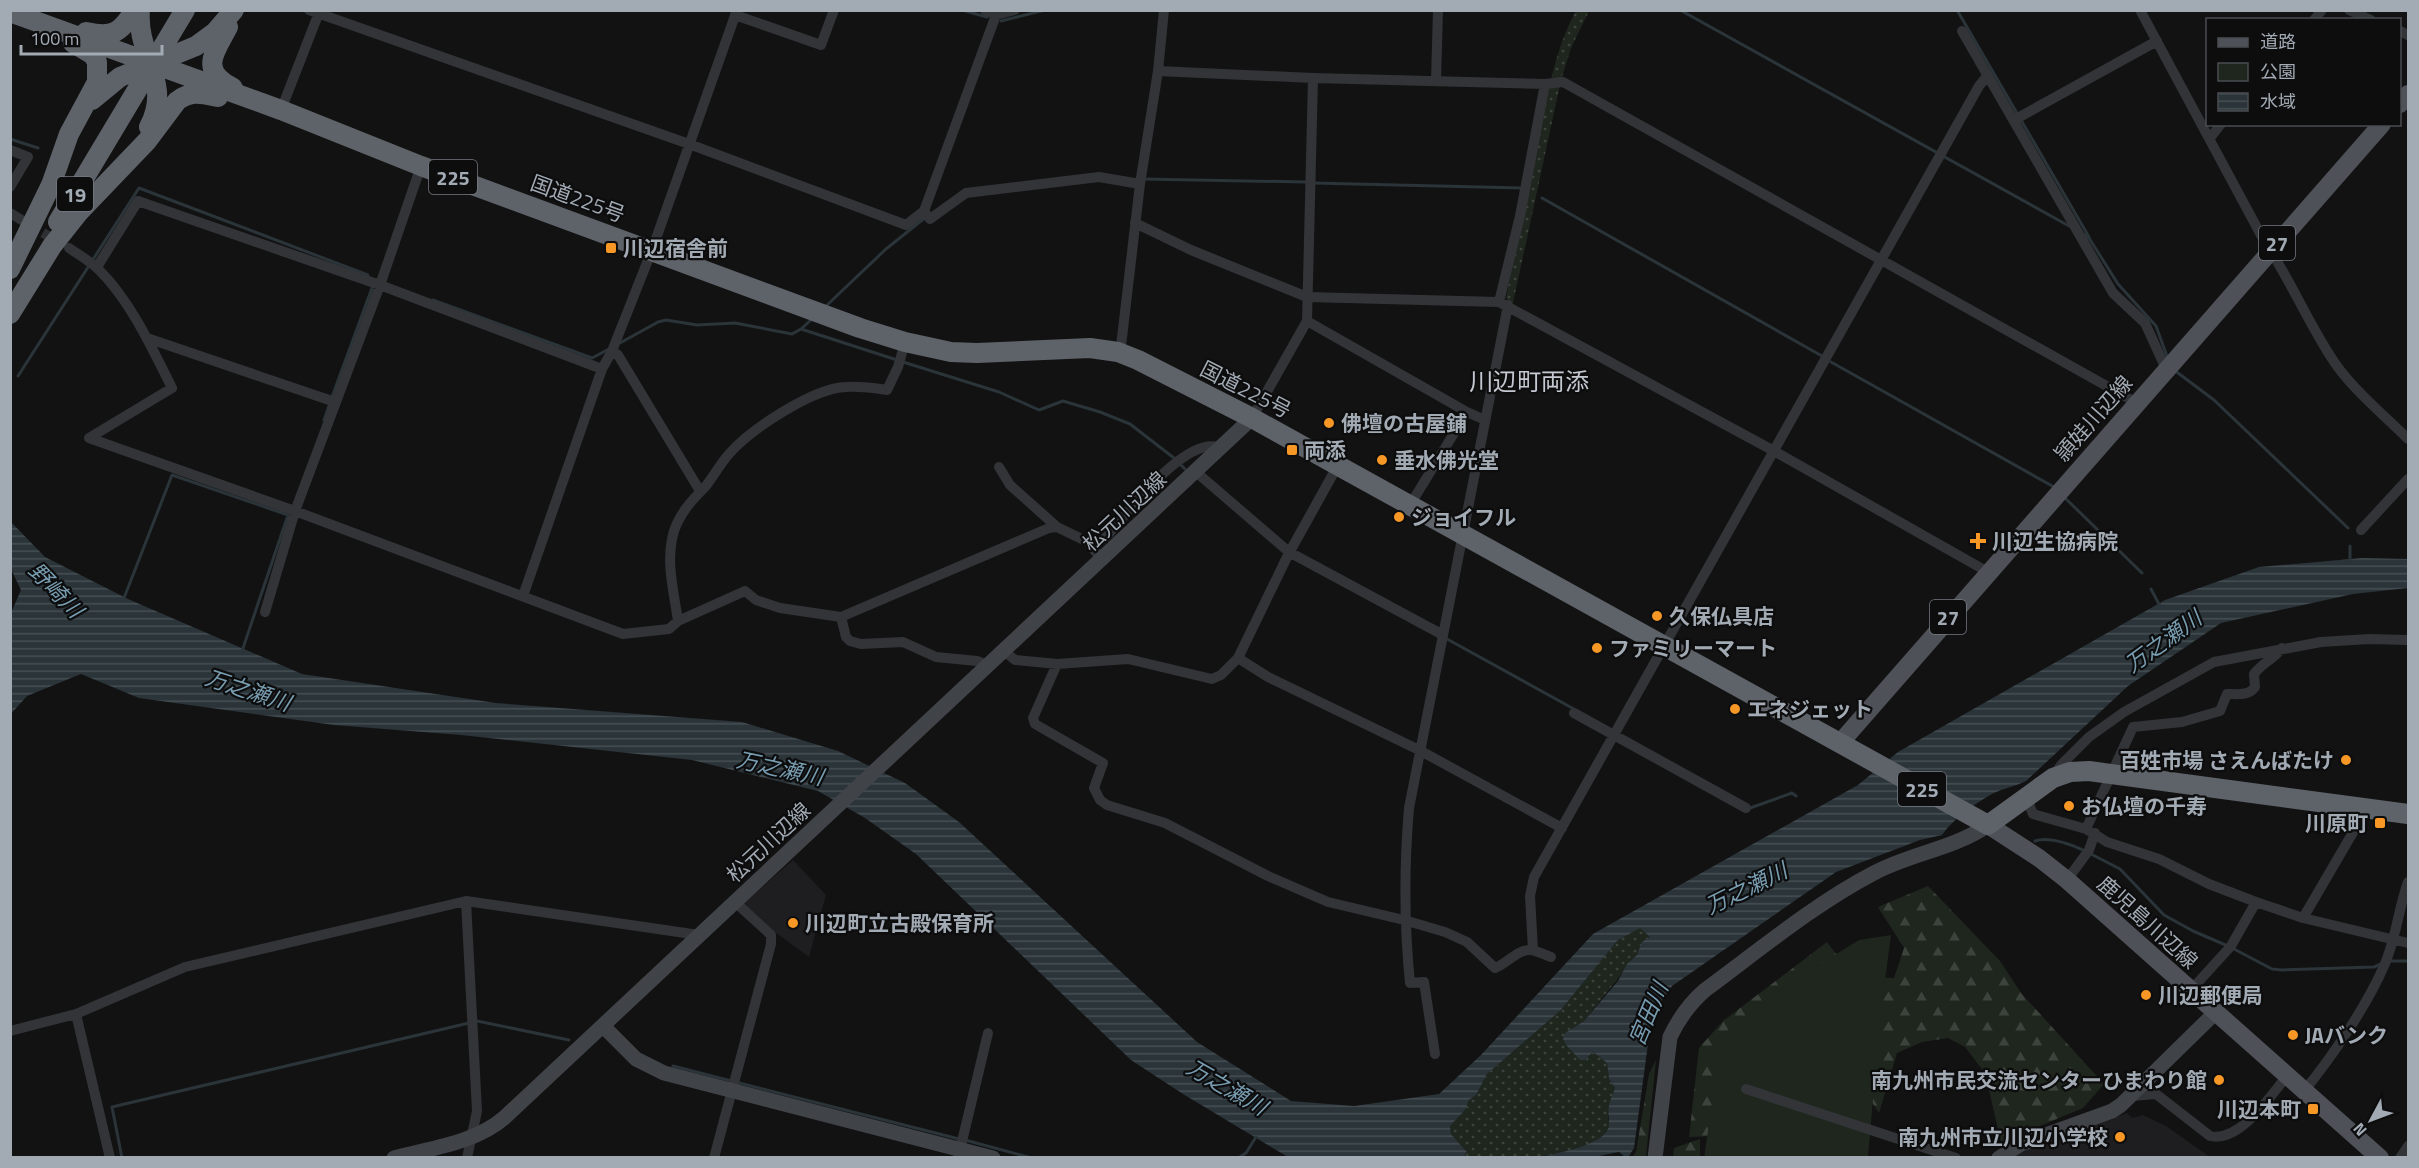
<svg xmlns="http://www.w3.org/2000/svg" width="2419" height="1168" font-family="'Titillium Web','Noto Sans JP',sans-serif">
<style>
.built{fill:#1e1e20}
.grass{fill:url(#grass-dots)}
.forest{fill:url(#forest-firs)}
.green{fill:#1e261e}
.water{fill:url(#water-rules)}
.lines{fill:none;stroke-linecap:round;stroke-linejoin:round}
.stream{stroke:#2a3439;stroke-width:3}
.street-tunnel{stroke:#2f3033;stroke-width:10;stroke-dasharray:10 5;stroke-linecap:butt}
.street{stroke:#323438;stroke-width:10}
.secondary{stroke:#404348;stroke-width:15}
.primary{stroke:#4e5157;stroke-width:18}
.highway{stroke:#5e6369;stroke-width:20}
.highway-bridge{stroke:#5e6369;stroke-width:20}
.poi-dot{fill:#f69726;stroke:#0d0d0e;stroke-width:2}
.labels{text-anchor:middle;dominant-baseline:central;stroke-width:4.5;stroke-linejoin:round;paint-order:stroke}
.shield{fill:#0d0d0e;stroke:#757b82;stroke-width:1.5}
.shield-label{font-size:20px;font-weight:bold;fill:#a2aab4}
.street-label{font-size:21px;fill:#a2aab4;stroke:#0d0d0e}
.poi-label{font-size:21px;font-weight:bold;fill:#a2aab4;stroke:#0d0d0e;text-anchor:start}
.water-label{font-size:22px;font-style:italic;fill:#789db1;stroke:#0d0d0e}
.quarter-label{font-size:24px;fill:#c4c8d0;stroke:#0d0d0e}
</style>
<defs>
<pattern id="grass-dots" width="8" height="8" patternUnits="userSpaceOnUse" patternTransform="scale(1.5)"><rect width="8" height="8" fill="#1e261e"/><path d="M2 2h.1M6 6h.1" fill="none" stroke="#3c433c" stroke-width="1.8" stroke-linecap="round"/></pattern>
<pattern id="forest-firs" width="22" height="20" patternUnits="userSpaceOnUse" patternTransform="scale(1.5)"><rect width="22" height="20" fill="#1e261e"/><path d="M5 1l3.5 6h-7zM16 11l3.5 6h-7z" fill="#3c433c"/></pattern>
<pattern id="water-rules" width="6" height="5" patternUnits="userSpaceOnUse" patternTransform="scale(1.5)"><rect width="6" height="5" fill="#2a3439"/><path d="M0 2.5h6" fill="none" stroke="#464f53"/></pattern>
</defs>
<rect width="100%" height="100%" fill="#121213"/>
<path class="built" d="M793,860L826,895L809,957L776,933L743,904Z
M2127,1113L2132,1118L2143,1115L2166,1126L2210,1157L2013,1158L2028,1148Z"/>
<path class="grass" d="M1576,11H1589L1571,48L1561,80L1513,303L1507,300L1506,298C1517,242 1528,186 1540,130C1549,90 1556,46 1576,11Z
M1640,927L1651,937L1584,1021L1565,1033L1585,1060L1593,1052L1607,1063L1609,1079L1615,1088L1608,1117L1610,1126C1589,1164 1501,1157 1464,1158L1467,1152L1451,1134L1450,1126L1465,1110L1469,1100L1476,1095L1487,1074L1560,1011L1618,940Z"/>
<path class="forest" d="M1928,886L2000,961L2021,993L2104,1084L2083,1108L2001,1142L1985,1073L1965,1047L1948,1038L1922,1042L1897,1053L1879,1113L1849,1069L1713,1136L1689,1137L1699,1048L1723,1021L1827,942L1853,976L1894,978L1904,948L1878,907Z
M1656,1060L1646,1156L1632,1157L1636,1152L1649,1074Z
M1700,1139V1157H1673L1674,1148Z"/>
<path class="green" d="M1891,935L1880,1019L1868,1157L1704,1158L1722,1035L1794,980L1859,940Z"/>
<path class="water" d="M11,522L45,557L128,599L302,674L496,703L742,722L838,751L905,783L959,822L1197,1042L1291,1101L1354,1106L1439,1094L1481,1055L1593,934L1858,785L1898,752L2165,600L2259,567L2362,558L2408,559V588L2353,594L2221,623L2128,686L2026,781C2014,787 2000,789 1990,795C1973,805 1953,819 1942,835L1920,840L1836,872L1672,986L1652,1014L1634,1148L1629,1156H1624L1619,1152L1594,1157H1539C1555,1154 1600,1146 1608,1129C1611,1123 1607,1114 1609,1106C1610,1100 1613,1094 1615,1088L1609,1079L1607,1063L1593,1052L1585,1060H1580L1567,1046L1563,1039L1565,1033L1584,1021L1618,981L1627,964L1637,955L1642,942L1650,937L1640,928L1618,940L1560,1011L1487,1074L1476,1095L1469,1100L1465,1110L1450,1126L1451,1134L1467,1152L1464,1157H1288L1183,1094L1131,1060L916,854L865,818L818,791L692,760L461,735L334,725L139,698L81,674L27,696L11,714V613L21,590L11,569Z"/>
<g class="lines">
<path class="stream" d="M962,10L987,17
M1680,10L2069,226
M1957,10L2089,237
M1001,21L1045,10
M10,139L38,148
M1142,179L1306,182
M1313,183L1522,188
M1542,198L1822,356
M2085,235L2089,238L2118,284L2156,326L2168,359
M433,300L592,358L609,349
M825,307L886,249L926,217
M801,329L897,360
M620,343L658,322L666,320L697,325L735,323L792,334L801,329L813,318
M903,362L999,392L1039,410L1063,401L1100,412L1130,424L1174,458
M1831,362L2054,487
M2174,370L2214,400L2348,528
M18,376L139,188L368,275
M332,397L372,288
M324,420L330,403
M1180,464L1185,469
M2063,496L2142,573
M2350,562V546
M2151,589L2160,606
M124,598L172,475L288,515
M1447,639L1574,709
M242,651L287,518
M1750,808L1792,793L1796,796
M2035,841C2050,836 2072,845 2085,851
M2091,854L2120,869L2164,915L2193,931L2228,946
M2234,949L2272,969L2282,970L2374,967L2381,964
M2389,961H2408
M477,1021L569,1040
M673,1066L959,1139
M965,1140L1032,1158
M122,1158L112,1107L469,1023
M1238,1158L1246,1153L1256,1137"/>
<path class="street-tunnel" d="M30,225L58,242"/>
<path class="street" d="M309,10L689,144L906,225L924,211L996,15
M985,10L996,15L1015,10
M2140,10L2262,237C2287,274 2305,316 2329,354C2348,386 2382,413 2408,439
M2349,10L2371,20
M735,15L821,45L834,10
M2314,20L2322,10
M1962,31L2113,293L2145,323L2166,369
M2400,31L2408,35
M1158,71L1313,78L1545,84L1563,82L2137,403
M1436,80L1438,10
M281,110L320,10
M2014,120L2157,41
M2210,138L2221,124
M10,150L28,157L10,187
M924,211L930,219L966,193L1099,177L1140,184
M10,213L30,225
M1135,223L1191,250L1307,297L1499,302L1774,451L1988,572
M69,248C79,255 90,261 99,270C130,300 153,350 172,388L89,438L295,511L623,634L669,629L678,621L745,591L756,600L780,608L841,617L1049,528L1057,527L1092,544L1093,549L1102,559
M97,267L138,201L380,285L602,369
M1499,302L1520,216L1545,84
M1307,321L1467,412L1485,420
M147,338L335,402
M612,351L618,355L700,491
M1118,352L1121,346L1140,184L1158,71L1164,10
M1252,418L1307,321L1313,78
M999,467L1010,485L1057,527
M1196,472L1289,552L1443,635
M1410,505L1467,412
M2361,530L2408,479
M1092,544L1105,538C1127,514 1186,433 1221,448
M523,596L602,369L612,351L652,250L737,10
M265,612L295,511L380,285L421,166
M841,617L846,637L850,641L861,644L903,642L936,657L977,661L988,665
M678,621C674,592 665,561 674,531C680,513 692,500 705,487C714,476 720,464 729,454C751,429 813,388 846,387C860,386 874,388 887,390L898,367L905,342
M1004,651L1015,660L1057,664L1128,659L1212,679L1221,675L1238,658L1288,555L1338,465
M1238,658L1268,677L1419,750L1562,828
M1057,664L1033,718L1035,724L1103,763L1094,788L1100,800L1107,805L1165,823L1268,876L1328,902L1404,920L1445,932L1467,942L1495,968C1508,963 1517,949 1532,950C1537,951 1545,955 1551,957
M1574,713L1746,808
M2054,775L2061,765L2089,737L2124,712L2214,662L2321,642L2369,639L2408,640
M2026,797L2033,814L2086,829L2107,842L2159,859L2209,884L2256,902L2303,918L2408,943
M2086,829L2133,727L2182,722L2220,711L2227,694C2237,694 2249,696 2255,687L2254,674C2262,663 2274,659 2282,648
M2067,880L2089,850L2095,833
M466,901L477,1111L467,1158
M2303,918L2362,817L2365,808
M1533,950L1530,896L1534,877L1979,86L1988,75
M2191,990L2231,946L2256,902
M76,1014L110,1158
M10,1031L76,1014L185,967L466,901L699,935
M1435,1054L1424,982L1410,983C1404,924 1404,867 1409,808L1508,305
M1746,1089L1956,1158
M2304,1091C2332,1057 2366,1007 2384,966C2396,939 2398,910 2408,882
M2132,1096L2156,1094L2210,1136C2240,1143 2270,1096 2287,1076
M714,1158L771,944V935L735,902
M958,1158L988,1033
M2400,1158L2408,1146"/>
<path class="secondary" d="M603,1026L636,1059L664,1073L993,1158
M394,1158C431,1148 475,1143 504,1118L1252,418
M1655,1158L1670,1037C1679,1018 1689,1004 1705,990C1758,951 1816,903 1874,873C1911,853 1954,849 1988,825
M1999,1158L2021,1144L2112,1111L2121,1105L2216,1012"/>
<path class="primary" d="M2400,104L2408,94
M1840,743L2382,124
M1988,825L2039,858L2067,880L2380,1158"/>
<path class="highway" d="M140,10C136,56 173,82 149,127
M10,12L281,110L421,166L860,328L905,342L951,352L977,353L1090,348L1118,352L1138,360L1252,418L1988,825L2053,778L2070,772L2089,771L2408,814
M228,27C215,52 198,70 233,88
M86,32C113,38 120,33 135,10
M92,100L120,77L196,46L215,32L234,10
M58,222L140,85
M10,269L51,185L69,134L97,82V62L93,55L73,43
M10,314L52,246L79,212L147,141L177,101C191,90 203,94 218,97"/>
<path class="highway-bridge" d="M140,85L185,10"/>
</g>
<g class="poi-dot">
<rect x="605" y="242" width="12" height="12" rx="3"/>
<circle cx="1329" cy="423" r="6"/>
<rect x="1286" y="444" width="12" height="12" rx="3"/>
<circle cx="1382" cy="460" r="6"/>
<circle cx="1399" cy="517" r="6"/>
<path d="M1975 532h6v6h6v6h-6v6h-6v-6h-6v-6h6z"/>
<circle cx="1657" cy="616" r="6"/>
<circle cx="1597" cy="648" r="6"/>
<circle cx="1735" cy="709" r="6"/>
<circle cx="2346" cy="760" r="6"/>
<circle cx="2069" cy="806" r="6"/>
<rect x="2374" y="817" width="12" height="12" rx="3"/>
<circle cx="793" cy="923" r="6"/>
<circle cx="2146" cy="995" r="6"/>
<circle cx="2293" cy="1035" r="6"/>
<circle cx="2219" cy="1080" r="6"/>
<rect x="2307" y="1103" width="12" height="12" rx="3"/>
<circle cx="2120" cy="1137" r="6"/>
</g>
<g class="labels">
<g class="shield">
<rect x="429" y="160" width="48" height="34" rx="4.5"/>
<rect x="57" y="177" width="36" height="34" rx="4.5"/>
<rect x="2259" y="226" width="36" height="34" rx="4.5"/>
<rect x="1930" y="600" width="36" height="34" rx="4.5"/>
<rect x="1898" y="772" width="48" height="34" rx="4.5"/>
</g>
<g class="shield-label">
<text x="453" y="177">225</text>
<text x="75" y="194">19</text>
<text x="2277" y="243">27</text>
<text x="1948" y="617">27</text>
<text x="1922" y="789">225</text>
</g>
<g class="street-label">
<text transform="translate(578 198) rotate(20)">国道225号</text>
<text transform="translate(1246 389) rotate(27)">国道225号</text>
<text transform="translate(2093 418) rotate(-49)">頴娃川辺線</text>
<text transform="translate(1124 511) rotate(-43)">松元川辺線</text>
<text transform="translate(768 842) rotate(-43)">松元川辺線</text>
<text transform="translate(2148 922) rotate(42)">鹿児島川辺線</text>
</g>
<g class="poi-label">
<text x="623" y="248">川辺宿舎前</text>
<text x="1341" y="423">佛壇の古屋鋪</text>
<text x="1304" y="450">両添</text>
<text x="1394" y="460">垂水佛光堂</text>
<text x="1411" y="517">ジョイフル</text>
<text x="1992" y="541">川辺生協病院</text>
<text x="1669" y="616">久保仏具店</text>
<text x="1609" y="648">ファミリーマート</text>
<text x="1747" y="709">エネジェット</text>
<text x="2334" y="760" text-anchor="end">百姓市場 さえんばたけ</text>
<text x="2081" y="806">お仏壇の千寿</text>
<text x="2368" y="823" text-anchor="end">川原町</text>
<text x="805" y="923">川辺町立古殿保育所</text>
<text x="2158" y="995">川辺郵便局</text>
<text x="2305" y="1035">JAバンク</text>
<text x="2207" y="1080" text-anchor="end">南九州市民交流センターひまわり館</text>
<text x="2301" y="1109" text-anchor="end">川辺本町</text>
<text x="2108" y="1137" text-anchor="end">南九州市立川辺小学校</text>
</g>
<g class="water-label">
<text transform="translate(56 590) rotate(46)">野崎川</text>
<text transform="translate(2163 641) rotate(-36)">万之瀬川</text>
<text transform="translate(248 690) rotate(18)">万之瀬川</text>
<text transform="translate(780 768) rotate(12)">万之瀬川</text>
<text transform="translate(1746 888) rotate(-26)">万之瀬川</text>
<text transform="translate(1648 1014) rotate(-67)">宮田川</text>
<text transform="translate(1227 1087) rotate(30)">万之瀬川</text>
</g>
<g class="quarter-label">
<text x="1529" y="381">川辺町両添</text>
</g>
</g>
<rect width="2419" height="1168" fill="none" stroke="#a2aab4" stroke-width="24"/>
<rect x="2206" y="18" width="195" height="108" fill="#0d0d0e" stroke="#494c50" stroke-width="1.5"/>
<rect x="2218" y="38" width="30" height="9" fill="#4e5157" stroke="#494c50" stroke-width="1.5"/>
<text x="2260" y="48" font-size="18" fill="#a2aab4">道路</text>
<rect x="2218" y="63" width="30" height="18" fill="#1e261e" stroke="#494c50" stroke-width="1.5"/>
<text x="2260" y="78" font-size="18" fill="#a2aab4">公園</text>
<rect x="2218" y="93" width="30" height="18" fill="url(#water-rules)" stroke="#494c50" stroke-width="1.5"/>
<text x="2260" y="108" font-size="18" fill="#a2aab4">水域</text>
<g transform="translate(2371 1120) rotate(229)" stroke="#0d0d0e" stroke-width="4.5" paint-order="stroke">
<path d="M0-4.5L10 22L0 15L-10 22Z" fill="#a2aab4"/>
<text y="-9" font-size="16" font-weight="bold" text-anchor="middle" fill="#a2aab4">N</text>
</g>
<path d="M21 45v9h141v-9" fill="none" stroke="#a2aab4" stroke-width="3"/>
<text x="30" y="45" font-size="18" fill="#a2aab4" stroke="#0d0d0e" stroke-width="4.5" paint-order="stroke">100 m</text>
</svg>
